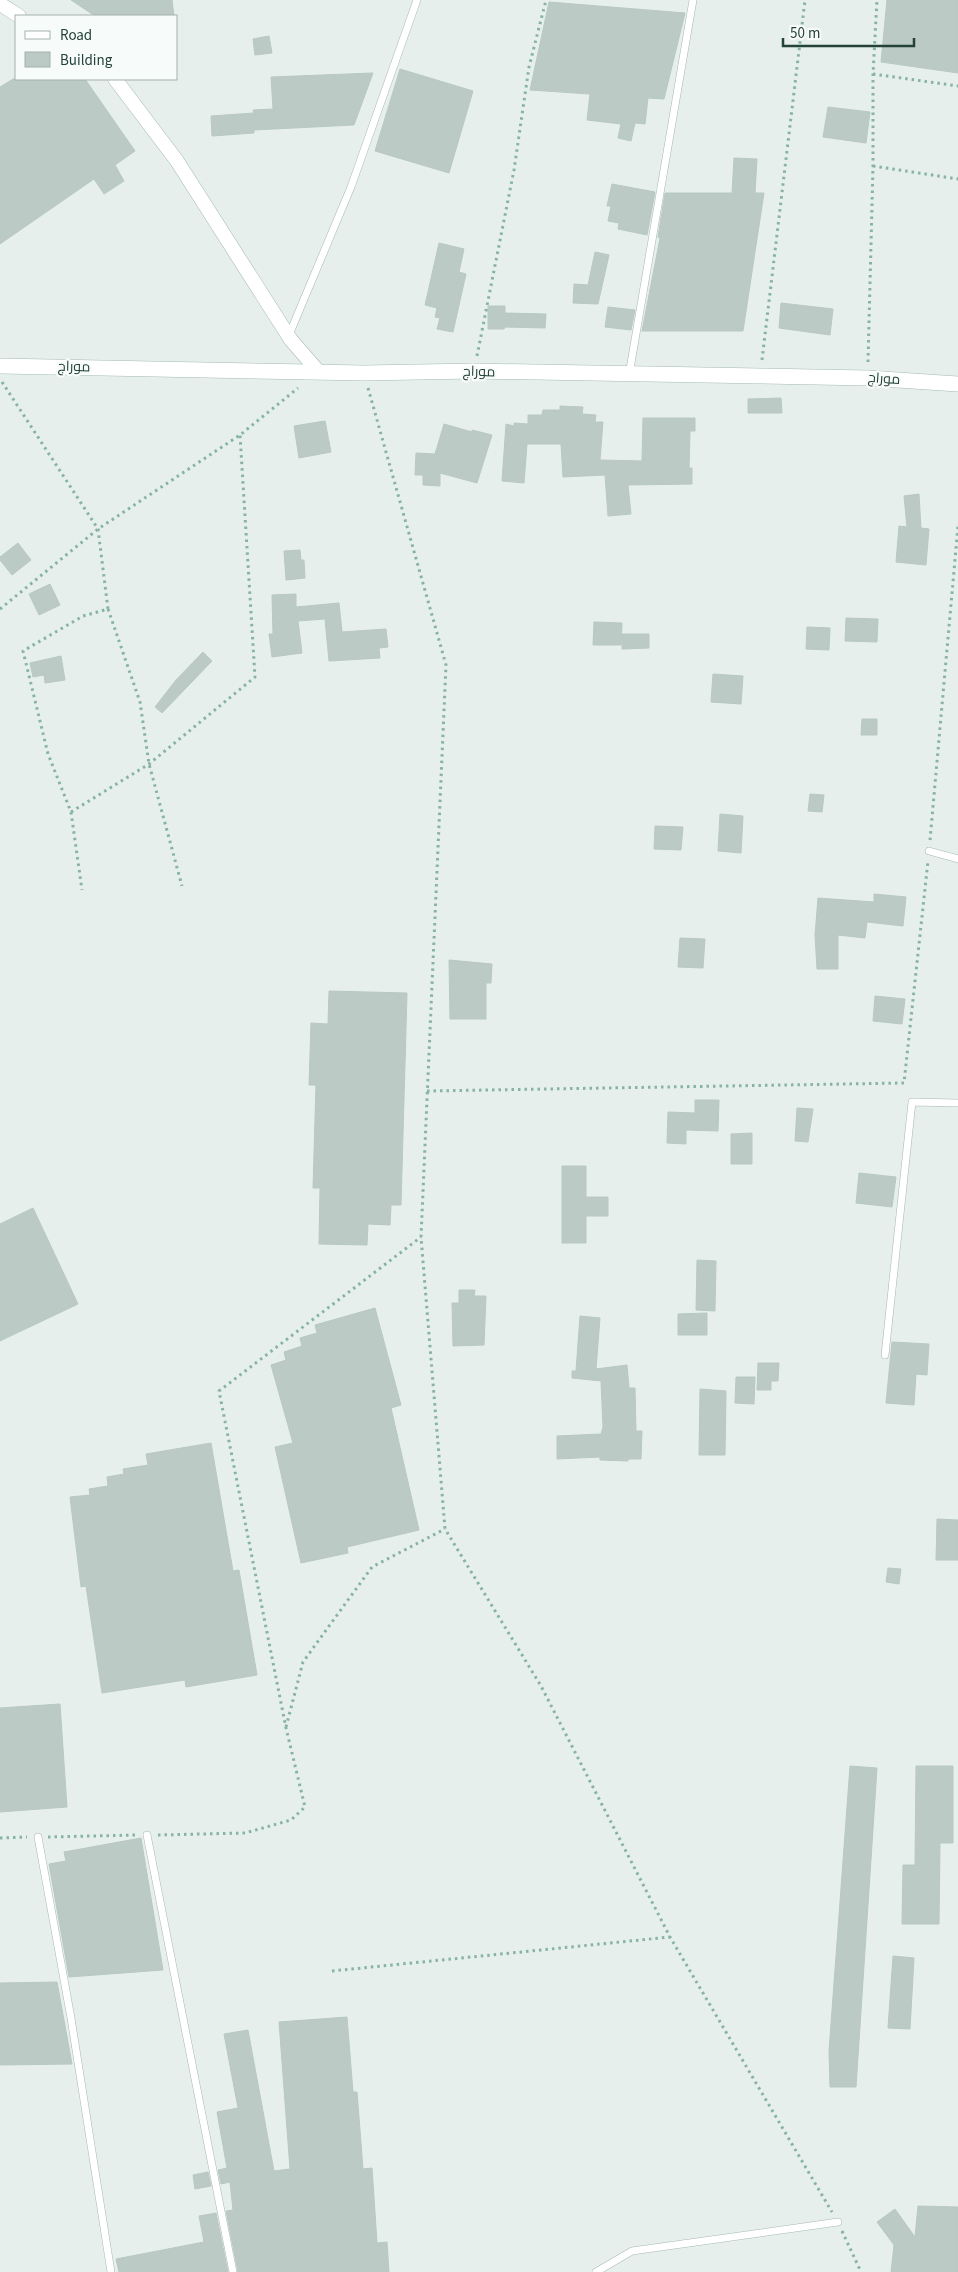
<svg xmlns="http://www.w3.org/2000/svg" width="958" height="2272" font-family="'Source Sans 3',Cairo,sans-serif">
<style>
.building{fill:#bbcac4;stroke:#b8c9c2}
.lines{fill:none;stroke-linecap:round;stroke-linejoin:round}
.service-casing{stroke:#a8b8b2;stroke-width:8}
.minor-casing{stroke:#a8b8b2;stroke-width:15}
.secondary-casing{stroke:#a4bbb3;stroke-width:16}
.path{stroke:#86b3a5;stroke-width:3;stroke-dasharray:2.5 4;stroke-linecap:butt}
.service{stroke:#fff;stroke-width:7}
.minor{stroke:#fff;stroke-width:14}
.secondary{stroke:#fff;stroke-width:15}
.labels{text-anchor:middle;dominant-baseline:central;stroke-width:4.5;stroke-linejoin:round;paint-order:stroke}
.street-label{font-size:14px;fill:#24423a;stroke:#f7fbf9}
</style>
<rect width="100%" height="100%" fill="#e6efeb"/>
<path class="building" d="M71,0H172L174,16H95Z
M887,0H958V73L881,62Z
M549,2L685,13L664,99L648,98L645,124L635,123L631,141L618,138L621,124L587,120L590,94L530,90Z
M269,36L272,53L255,55L253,39Z
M400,69L473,91L449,173L375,151Z
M373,73L354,125L254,130V133L212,136L211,116L254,113L253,110L273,109L271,77Z
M13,79H85L135,151L115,165L124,181L104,194L94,179L0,244V87Z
M828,107L870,112L866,143L823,137Z
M734,158L757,159L755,193H764L743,331H642L660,238L658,237L665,193H732Z
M612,184L655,192L647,235L618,229L619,223L608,221L611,206H607Z
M439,243L464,249L459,272L466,274L453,332L437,329L440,318L435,317L437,308L425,305Z
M595,252L609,255L598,304L573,303L574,284L588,285Z
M781,303L833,309L830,335L779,328Z
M488,306H505V313L546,314L545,328L505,327L504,329H488Z
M608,307L635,310L631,330L605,327Z
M781,398L782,413H748V399Z
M560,406L583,407L582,414L596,415L595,422H603L600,460L642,461L643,418H695V431H690L689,468H692V484L628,485L631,514L608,516L605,475L563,477L561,444H527L524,483L502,481L506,424L514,426V423L528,424V415H542L543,410H560Z
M325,421L331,452L299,458L294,426Z
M444,424L472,432V430L492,435L477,483L440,473V486L423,485V475H415L416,453L435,454Z
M919,494L921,528L929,529L926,565L896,562L899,526L907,527L904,496Z
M18,543L31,560L12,575L0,560V557Z
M300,550L301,560H304L305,578L286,580L284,551Z
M50,584L60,605L39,615L29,594Z
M296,594V607L339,603L342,632L386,629L388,647L379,648L380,658L329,661L325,619L298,621L302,653L272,657L269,634H273L272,595Z
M846,618L878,619L877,642L845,641Z
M594,622L622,623L621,645H593Z
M807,627L830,628L829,650L806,649Z
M622,634H649V648L622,649Z
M203,652L212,661L162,713L155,707L176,680Z
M61,656L65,680L45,683L44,675L33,677L30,663Z
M713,674L743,676L741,704L711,702Z
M862,719H877V735H861Z
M810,794L824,795L822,812L808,811Z
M720,814L743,816L741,853L718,851Z
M655,826L683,827L681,850L654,849Z
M874,894L906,897L903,926L867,922L865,938L838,935V969H817L815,935L818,898L874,902Z
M680,938L705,939L703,968L678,967Z
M449,960L492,964L491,983H486V1019H450Z
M329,991L407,993L401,1205H391L390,1225L368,1224L367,1245L319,1244L320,1188H313L316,1085H309L311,1023L328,1024Z
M875,996L905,999L902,1024L873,1021Z
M695,1100H719L718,1131L686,1130V1144L667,1143L668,1112L695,1113Z
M797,1108L813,1109L808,1142L795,1141Z
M752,1133V1164H731V1134Z
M562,1166H586V1197H608V1216H586V1243H562Z
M859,1173L896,1177L892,1207L856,1203Z
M33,1208L78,1304L0,1341V1224Z
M697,1260L716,1261L715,1311L696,1310Z
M459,1290H475L474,1296H486L484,1345L453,1346L452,1303H459Z
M375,1308L401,1405L391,1408L419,1530L347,1547L348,1553L301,1563L275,1447L293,1443L271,1365L286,1360L284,1352L302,1346L300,1338L317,1333L315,1325Z
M707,1313V1335H678V1314Z
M580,1316L600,1318L596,1369L627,1365L629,1388H635L636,1431H642L641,1459H628V1461L600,1460V1457L557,1459V1436L601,1434L603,1427L601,1381L572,1378V1371H576Z
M892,1342L929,1344L927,1375L916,1374L914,1405L886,1403Z
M758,1363H779L778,1381H771V1390H757Z
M736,1377H755L754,1404L735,1403Z
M700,1389L726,1391L725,1455H699Z
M211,1443L233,1571L239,1570L257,1675L186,1687L185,1680L102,1693L86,1586L81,1587L70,1497L90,1495L89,1489L108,1486L107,1477L124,1474L123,1469L148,1465L146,1454Z
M937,1519L958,1520V1560H936Z
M888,1568L901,1569L899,1584L886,1582Z
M60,1704L67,1807L0,1812V1708Z
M850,1766L877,1768L856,2087H830L829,2051Z
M916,1766H953V1843H940L939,1924H902L903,1865H915Z
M141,1838L163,1970L69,1977L49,1864L66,1861L64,1852Z
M893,1956L914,1958L910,2029L888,2028Z
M57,1982L72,2064L0,2065V1983Z
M347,2017L353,2092H357L363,2169L372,2168L377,2243L387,2242L389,2272H238L226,2211L233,2210L230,2182L221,2184L218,2170L227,2168L217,2112L238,2108L224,2034L248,2030L274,2171L290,2169L279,2022Z
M208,2172L211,2186L195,2189L193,2175Z
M918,2206L958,2207V2272H891L894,2245L877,2222L895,2209L915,2237Z
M216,2213L228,2272H119L116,2259L204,2242L199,2216Z"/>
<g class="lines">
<defs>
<path id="service" d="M289,335L351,187L417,0
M629,375L693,0
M929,851L958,859
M885,1355L912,1102L958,1103
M147,1835L233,2272
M38,1837L71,2018L111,2272
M596,2272L632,2251L838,2222"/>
<path id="minor" d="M0,4L19,16
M115,79L177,161L291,340L318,371"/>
<path id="secondary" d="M0,366L364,373L474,371L761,376L868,378L958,384"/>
</defs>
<use href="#service" class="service-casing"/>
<use href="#minor" class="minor-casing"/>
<use href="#secondary" class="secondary-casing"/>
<path class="path" d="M873,74L958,86
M873,166L958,179
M477,356L514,170L529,67L546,0
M762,360L805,0
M868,362L873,166V74L877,0
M2,382L98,529L108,609L83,616L23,651L48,754L71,812L82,890
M368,388L446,665L421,1237L445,1529L541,1686L670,1937L832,2212
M0,609L98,529L240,435L298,388
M108,609L140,702L149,764L182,886
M71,812L149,764L255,677L240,435
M930,840L958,526
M427,1091L904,1083L928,861
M286,1727L303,1662L372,1567L445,1529
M158,1835L245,1833L291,1820L305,1807L286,1728L219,1391L421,1237
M48,1837L137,1835
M0,1838L27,1837
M332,1971L670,1937
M842,2231L861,2272"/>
<use href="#service" class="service"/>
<use href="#minor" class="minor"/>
<use href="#secondary" class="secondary"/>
</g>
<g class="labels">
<g class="street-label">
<text transform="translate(74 367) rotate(1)">موراج</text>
<text transform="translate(479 372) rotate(1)">موراج</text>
<text transform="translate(884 379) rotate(4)">موراج</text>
</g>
</g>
<rect x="15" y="15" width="162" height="65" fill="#f7fbf9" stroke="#a3b1ad"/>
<rect x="25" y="31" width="25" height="8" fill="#ffffff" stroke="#a3b1ad"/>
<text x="60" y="40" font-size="15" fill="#24423a">Road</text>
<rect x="25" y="52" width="25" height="15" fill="#bbcac4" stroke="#a3b1ad"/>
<text x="60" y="65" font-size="15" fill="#24423a">Building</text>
<path d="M783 38v8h131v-8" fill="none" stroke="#24423a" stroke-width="2.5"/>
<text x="790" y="38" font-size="15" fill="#24423a" stroke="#f7fbf9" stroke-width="4" paint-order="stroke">50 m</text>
</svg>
